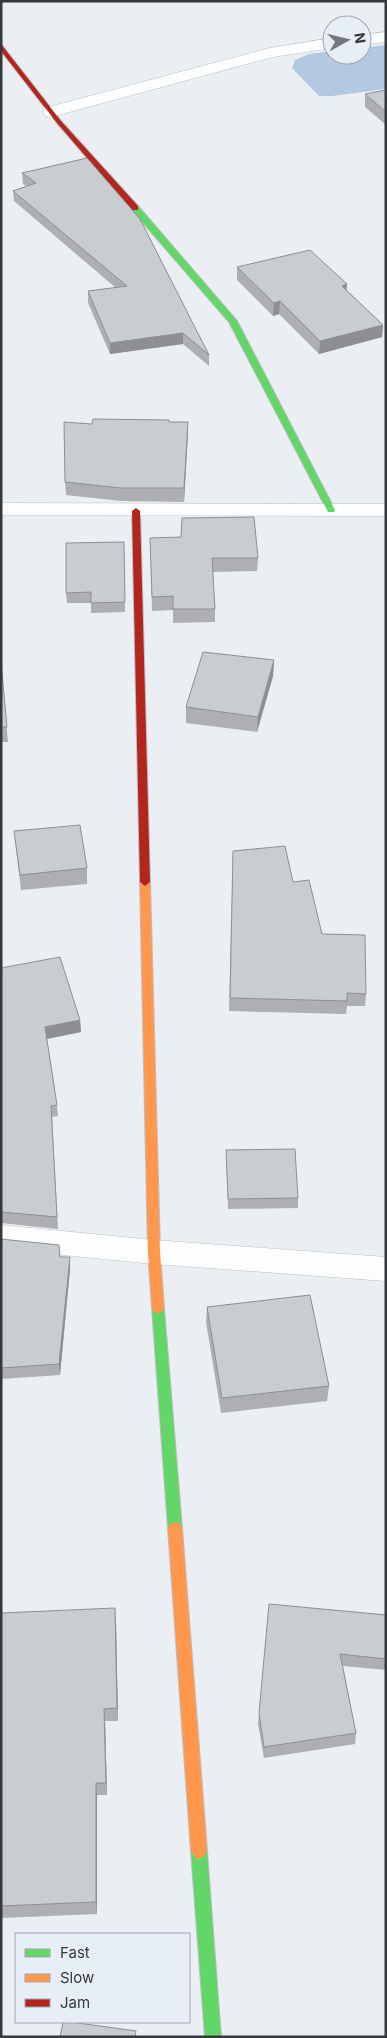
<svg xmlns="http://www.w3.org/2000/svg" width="387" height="2038" font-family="Inter,sans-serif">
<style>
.water{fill:#b3c8e1}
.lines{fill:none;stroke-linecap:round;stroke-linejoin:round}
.street-casing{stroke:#bcbfc3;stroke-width:1}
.fast-casing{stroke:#bcbfc3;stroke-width:2}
.slow-casing{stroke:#bcbfc3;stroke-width:2}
.jam-casing{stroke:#bcbfc3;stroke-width:2}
.street{fill:#fcfdfd;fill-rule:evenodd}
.fast{fill:#63d668;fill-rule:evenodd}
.slow{fill:#ff974d;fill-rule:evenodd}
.jam{fill:#b3261e;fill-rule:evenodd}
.wall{fill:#adafb3}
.shaded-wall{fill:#8d8f92}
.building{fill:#c9ccd0;stroke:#8d8f92}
</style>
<rect width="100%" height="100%" fill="#ebeff4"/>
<path class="water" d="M386,45V89L332,96H319L292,68L295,60L309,54L332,51V55H362V48Z"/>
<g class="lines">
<defs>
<path id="street" d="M386,32V42L362,45V35Z
M332,38V48L273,57L51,117L45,116L43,112L45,108L270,48Z
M1,503L386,504V516L1,515Z
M1,1225L154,1240L386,1257V1281L154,1264L1,1249Z"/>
<path id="fast" d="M132,206H138L237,321L335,510L334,512H328L327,510L229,322L132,210Z
M158,1303L162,1304L164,1308L182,1528L180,1532L175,1534L170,1532L168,1528L152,1308L154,1304Z
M199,1843L204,1846L207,1851L221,2037H205L191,1851L194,1846Z"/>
<path id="slow" d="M145,878L150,882L160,1252L164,1308L162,1312L158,1313L154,1312L152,1308L148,1252L140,882Z
M175,1522L180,1524L182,1528L207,1851L204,1856L199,1859L194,1856L191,1851L168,1528L170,1524Z"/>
<path id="jam" d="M1,44L61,121L138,206V210H132L57,123L1,51Z
M136,508L140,511L150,882L145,886L140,882L132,511Z"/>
</defs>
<use href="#street" class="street-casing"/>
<use href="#fast" class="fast-casing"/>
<use href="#slow" class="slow-casing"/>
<use href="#jam" class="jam-casing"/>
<use href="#street" class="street"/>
<use href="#fast" class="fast"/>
<use href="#slow" class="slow"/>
<use href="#jam" class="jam"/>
</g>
<path class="wall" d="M386,90V125L365,107V94Z
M87,158L209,355V366L183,344L110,354L88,303V291L116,288L14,201L13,191L26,186L23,184L22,173Z
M237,267L347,291L383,325L382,337L319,354L279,314L273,316L237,280Z
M169,422H188L184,502L121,501L66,495L65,482L92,424Z
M150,538L258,558L257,571L213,572L215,609V622L173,623V610L152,611Z
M124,542L125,612L91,613V603H67L66,593Z
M274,660L273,676L257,732L186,723V707Z
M1,662L8,742H1Z
M14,831L87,868V884L21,890Z
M233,851L293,882L322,934L366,994L365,1006H347L346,1014L229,1011Z
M1,968L80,1020L81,1032L47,1039L57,1105L58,1116L52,1117L58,1229L1,1223Z
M226,1150L298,1198V1208L228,1209Z
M1,1239L60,1257H70V1269L60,1375L1,1379Z
M207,1307L329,1386L327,1401L221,1413L206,1322Z
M1,1613L116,1621L118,1721H105L107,1795H97V1914L1,1918Z
M386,1615V1670L343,1666L356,1733L355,1744L264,1758L258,1724L259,1713Z"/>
<path class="shaded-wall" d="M347,284L346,297L342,286Z
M280,301L279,314L273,316L274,303Z
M383,325L382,337L319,354L320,341Z
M183,333V344L110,354V343Z
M188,422V435L184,502V488Z
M274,660L273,676L257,732L258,717Z
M80,1020L81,1032L46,1039L45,1027Z
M70,1257V1269L60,1375L59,1364Z
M115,1608L116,1621L118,1721L117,1708Z
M104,1709L105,1721L107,1795L106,1783Z
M96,1783L97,1795V1914L96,1902Z"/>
<path class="building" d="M386,90V112L365,94Z
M87,158L140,219L209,355L183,333L110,343L88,291L127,286L13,191L36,183L22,173Z
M310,250L347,284L342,286L383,325L320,341L280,301L274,303L237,267Z
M93,419L169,420V422H188L184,488H121L65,482L64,422L92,424Z
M254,517L258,558H212L215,609H173V596L152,597L150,538L181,537L182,518Z
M124,542L125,602L91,603V592L66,593V543Z
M203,652L274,660L258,717L186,707Z
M1,662L7,727H1Z
M80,825L87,868L20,875L14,831Z
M285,846L293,882L309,880L322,934L365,935L366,994L347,993V1001L230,998L233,851Z
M60,957L80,1020L45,1027L57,1105L51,1106L57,1217L1,1212V968Z
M295,1149L298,1198L228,1199L226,1150Z
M1,1239L59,1245L60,1257H70L59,1364L1,1368Z
M310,1295L329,1386L222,1398L207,1307Z
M269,1604L386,1615V1659L340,1654L356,1733L264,1747L259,1713Z
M115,1608L117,1708L104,1709L106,1783H96V1902L1,1906V1613Z
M63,2022H71L136,2031L135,2037H60Z"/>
<rect width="387" height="2038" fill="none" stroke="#35383c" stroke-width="5"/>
<rect x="15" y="1933" width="175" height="90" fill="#e7eef8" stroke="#a0a5ad"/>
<rect x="25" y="1949" width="25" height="8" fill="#63d668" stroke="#a0a5ad"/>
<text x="60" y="1958" font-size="15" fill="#35383c">Fast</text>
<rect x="25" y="1974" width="25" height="8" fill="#ff974d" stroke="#a0a5ad"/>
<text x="60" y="1983" font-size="15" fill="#35383c">Slow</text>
<rect x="25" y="1999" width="25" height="8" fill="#b3261e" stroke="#a0a5ad"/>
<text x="60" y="2008" font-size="15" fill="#35383c">Jam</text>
<g transform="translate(347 40) rotate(82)"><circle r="24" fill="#e7eef8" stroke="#a0a5ad"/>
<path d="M0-4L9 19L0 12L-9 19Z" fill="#75787c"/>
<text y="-8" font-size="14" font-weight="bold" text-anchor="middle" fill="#35383c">N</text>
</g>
</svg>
